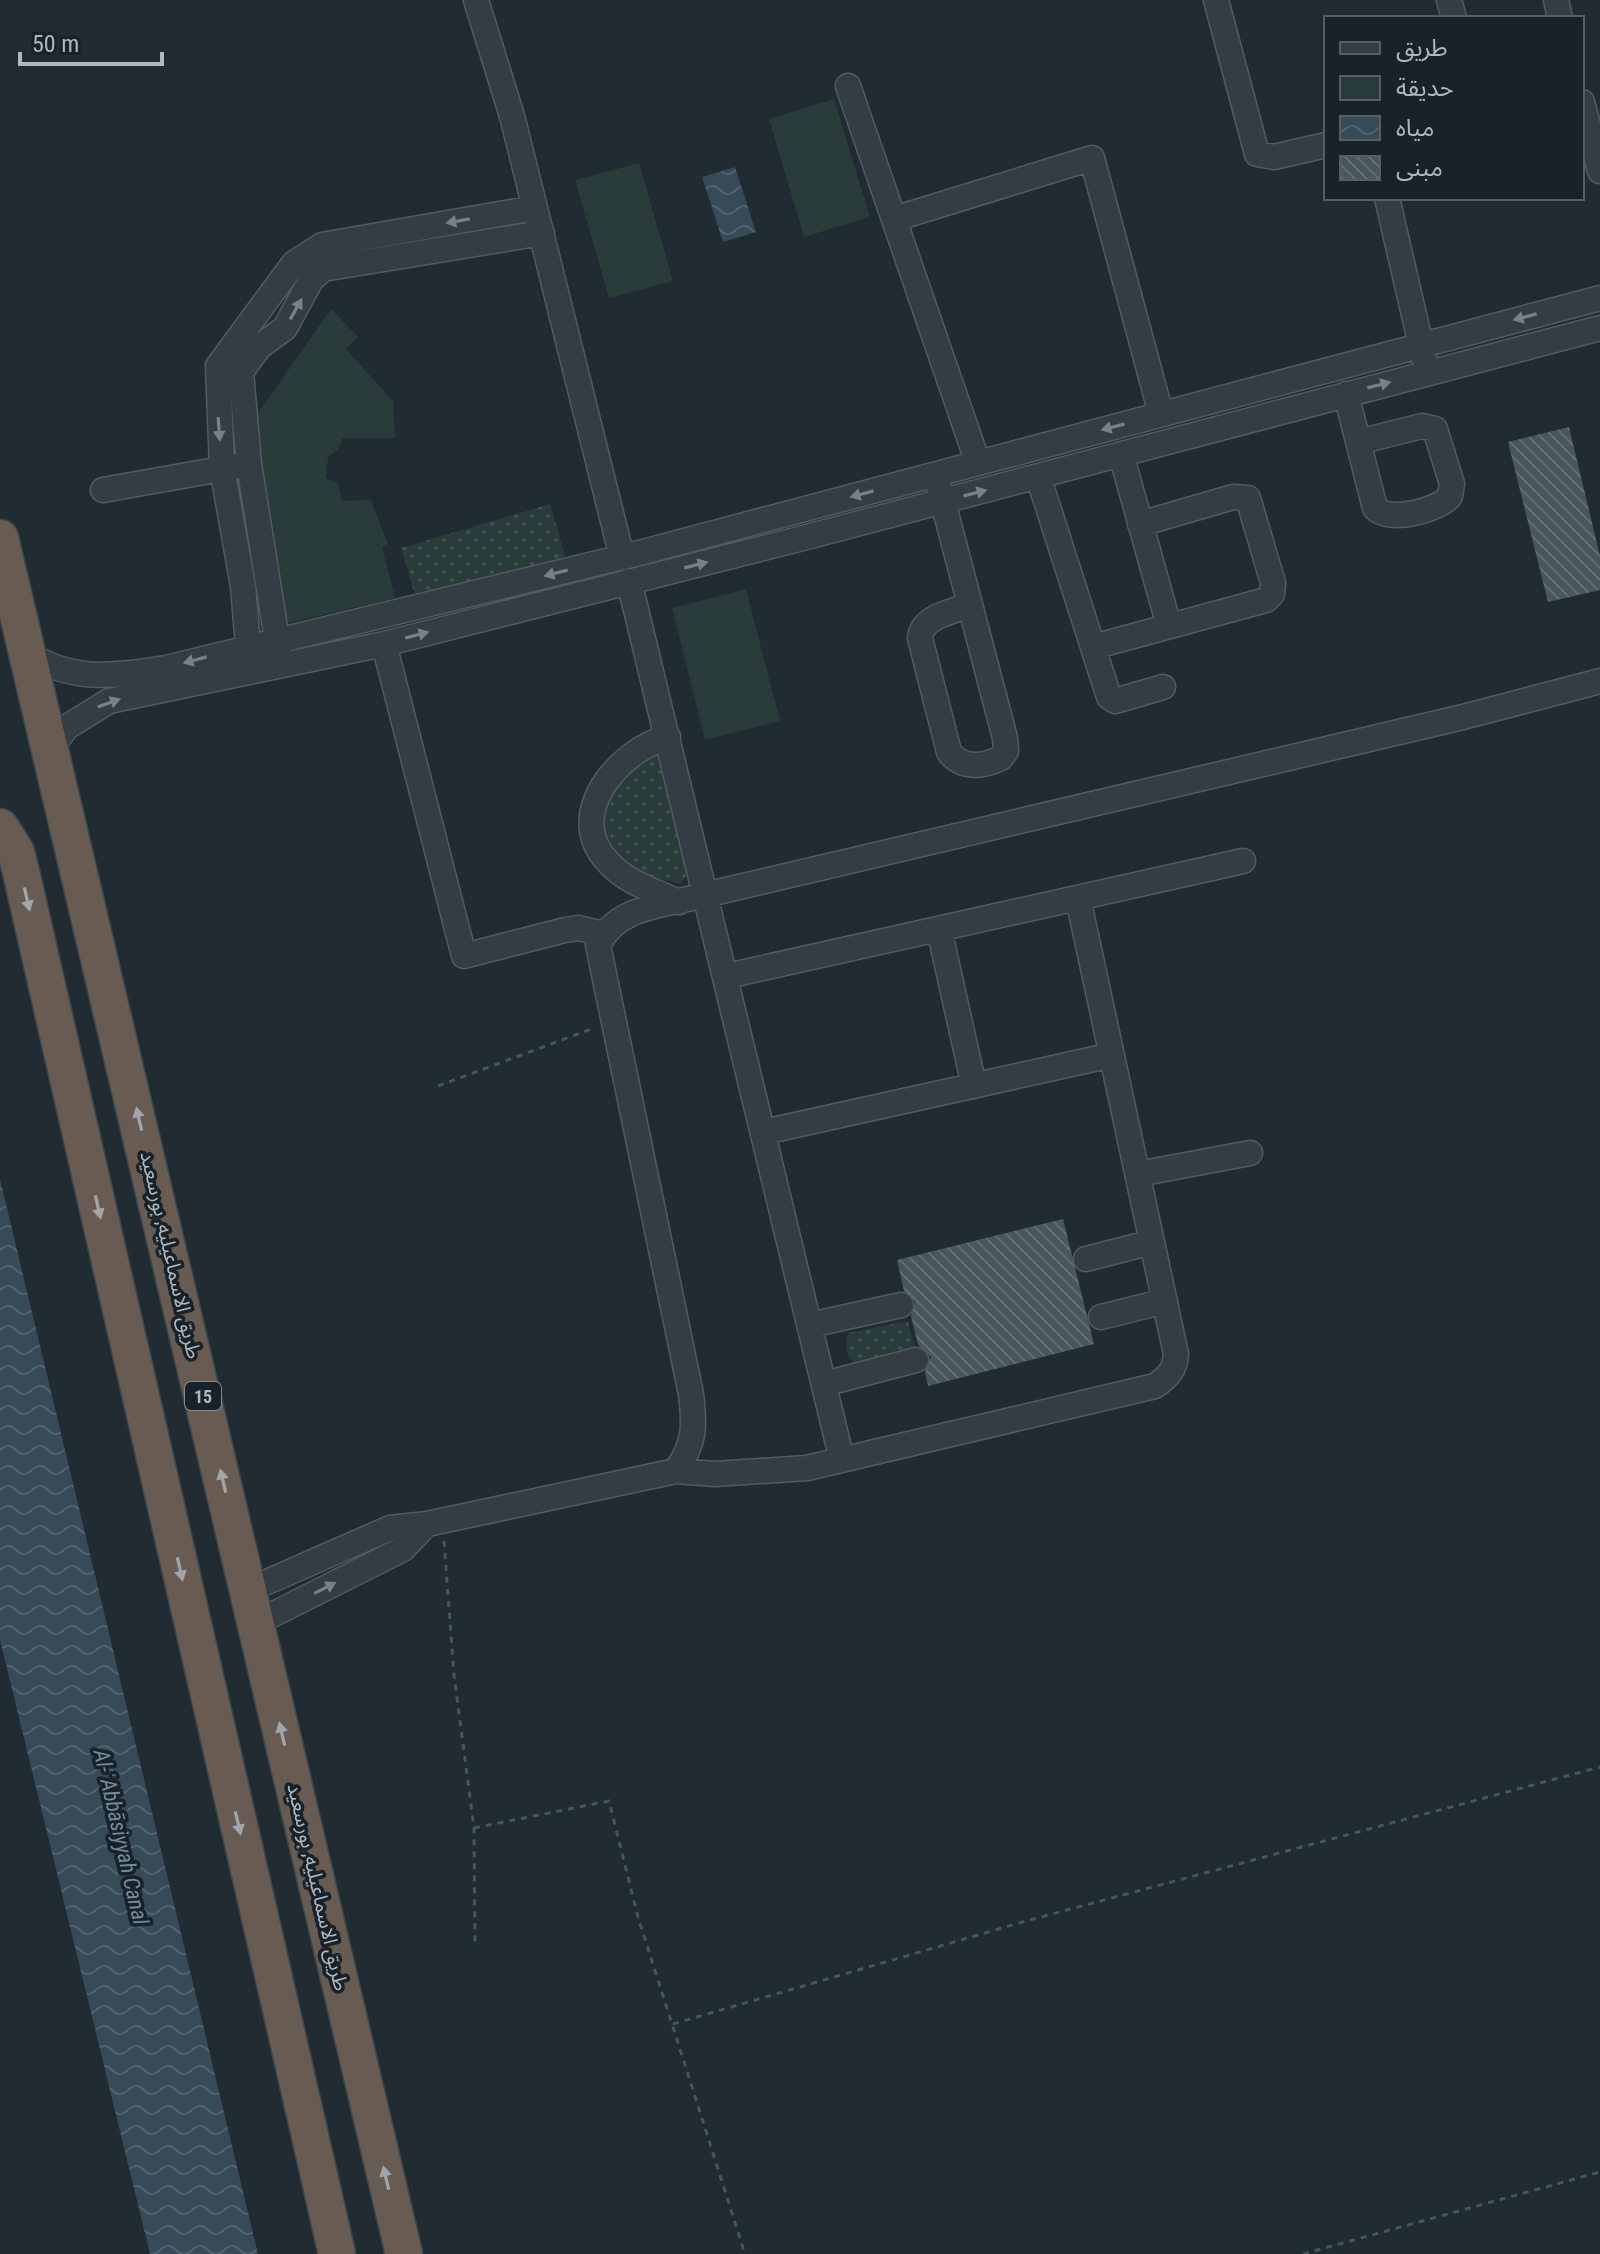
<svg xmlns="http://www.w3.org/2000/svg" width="1600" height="2254" font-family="'Roboto Condensed','Noto Sans Arabic',sans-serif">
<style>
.grass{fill:url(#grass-dots)}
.park{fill:#293c39}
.water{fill:url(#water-waves)}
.building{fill:url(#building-back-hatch)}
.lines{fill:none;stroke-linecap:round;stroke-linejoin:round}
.minor-casing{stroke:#515b61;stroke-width:27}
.highway-casing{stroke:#3e484e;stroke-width:39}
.path{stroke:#465757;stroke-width:3;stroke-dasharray:6 6;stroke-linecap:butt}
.minor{stroke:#343d43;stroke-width:24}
.highway{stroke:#685c52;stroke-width:36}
.oneway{fill:#778188}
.oneway2{fill:#a0a6aa}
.labels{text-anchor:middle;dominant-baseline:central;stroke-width:7;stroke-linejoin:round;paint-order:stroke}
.shield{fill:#192228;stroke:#818b92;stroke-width:2}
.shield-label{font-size:18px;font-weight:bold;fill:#aeb8c0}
.street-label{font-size:20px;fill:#aeb8c0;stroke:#192228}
.water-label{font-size:22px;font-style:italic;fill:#718ea1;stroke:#192228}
</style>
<defs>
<pattern id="grass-dots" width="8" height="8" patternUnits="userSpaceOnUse" patternTransform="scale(2)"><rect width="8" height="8" fill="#293c39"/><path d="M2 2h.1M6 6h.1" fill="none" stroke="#465654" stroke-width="1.8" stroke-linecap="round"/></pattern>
<pattern id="water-waves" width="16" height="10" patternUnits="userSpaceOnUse" patternTransform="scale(2)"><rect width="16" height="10" fill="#364a58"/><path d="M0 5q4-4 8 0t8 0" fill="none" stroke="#51626e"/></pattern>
<pattern id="building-back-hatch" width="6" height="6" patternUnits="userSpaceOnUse" patternTransform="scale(2)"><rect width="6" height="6" fill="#49565e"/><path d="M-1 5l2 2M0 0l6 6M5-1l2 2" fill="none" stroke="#616c73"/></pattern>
</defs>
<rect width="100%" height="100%" fill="#212b32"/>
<path class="grass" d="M550,504L566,559L415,595L401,548Z
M657,751L688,872L681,884L634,873L603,839C605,779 610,786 657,751Z
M908,1321L915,1349L856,1364C845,1355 844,1346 848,1333Z"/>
<path class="park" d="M834,99L870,217L804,237L769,119Z
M639,163L673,281L609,298L575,180Z
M331,309L358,337L346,349L393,401L395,438H343L338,450L328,457L326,478L338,483L342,501L371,500L388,544L382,547L395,598L276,626L256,416Z
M746,589L780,721L705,740L672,608Z"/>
<path class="water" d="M735,167L756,232L723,242L702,177Z
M0,1179L258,2254H150L0,1640Z"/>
<path class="building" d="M1569,427L1600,556V590L1548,602L1508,442Z
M1063,1219L1094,1344L928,1386L925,1372L931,1357L918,1345L911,1316L915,1301L904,1291L897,1260Z"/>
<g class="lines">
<defs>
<path id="minor" d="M476,0L512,116L622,557
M1216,0L1257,154L1274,157L1326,145
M1449,0L1454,18
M1556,0L1560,18
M848,86L978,463
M1582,102L1600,171
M1387,198L1424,358
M894,219L1092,158L1161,414
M1346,394L1375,508C1389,523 1438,511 1450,496L1452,484L1435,429L1422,426L1358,442
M1121,454L1169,626
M1038,476L1109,697L1115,701L1163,687
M939,488L943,502L1005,738L1006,751L1001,758C983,767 962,769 949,752L920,638C922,616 952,612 970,605
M103,490L238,466
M384,644L464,956L565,930L579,928L603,934
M248,646L243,586L222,468L218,366L294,263L322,245L534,208
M1093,647L1266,600L1272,594L1273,583L1248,498L1233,497L1140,524
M26,652C71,683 115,676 166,668L639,553L1600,298
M279,652L249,464L241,372L259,347L285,328L311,280L323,269L542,233
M668,737C619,750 562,815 609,863C627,883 655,891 679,902
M49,750L67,727L109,701L384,644L803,538L1600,328
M939,929L974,1086
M727,976L1243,861
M764,1132L1112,1055
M1138,1174L1250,1153
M1086,1259L1152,1242
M1101,1317L1165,1301
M810,1325L901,1305
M824,1384L916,1360
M842,1460L705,895L1463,717L1600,681
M676,1471L715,1474L807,1468L1155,1386C1168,1377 1175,1370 1176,1354L1078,898
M249,1590L390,1528L427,1524L676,1471C695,1442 695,1428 691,1394L598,945C618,905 664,906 705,895L629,581
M256,1623L403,1549L427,1524"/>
<path id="highway" d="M0,538L404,2254
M0,827L16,852L21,872L337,2254"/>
</defs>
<use href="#minor" class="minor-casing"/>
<use href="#highway" class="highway-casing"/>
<path class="path" d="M438,1086L594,1028
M444,1541L454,1675L474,1828L475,1945
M474,1828L609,1801L638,1917L745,2254
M673,2024L1026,1921L1600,1767
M1303,2254L1600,2172"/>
<use href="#minor" class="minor"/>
<use href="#highway" class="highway"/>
</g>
<defs><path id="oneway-solid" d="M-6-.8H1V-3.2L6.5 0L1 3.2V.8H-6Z" transform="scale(2)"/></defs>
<g class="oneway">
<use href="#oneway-solid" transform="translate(458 221) rotate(170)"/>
<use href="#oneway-solid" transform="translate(296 309) rotate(-61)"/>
<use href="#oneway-solid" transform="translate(1525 317) rotate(165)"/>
<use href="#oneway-solid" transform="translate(1379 385) rotate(-14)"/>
<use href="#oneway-solid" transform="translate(1113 427) rotate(165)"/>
<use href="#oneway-solid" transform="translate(219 429) rotate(86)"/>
<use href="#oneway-solid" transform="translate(975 493) rotate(-15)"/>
<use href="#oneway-solid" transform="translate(862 494) rotate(165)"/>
<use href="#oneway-solid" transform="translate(696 565) rotate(-14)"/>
<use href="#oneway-solid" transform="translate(556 573) rotate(166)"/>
<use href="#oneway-solid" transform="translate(417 635) rotate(-14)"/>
<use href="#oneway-solid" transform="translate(195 660) rotate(165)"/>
<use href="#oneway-solid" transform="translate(109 703) rotate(-20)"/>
<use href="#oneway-solid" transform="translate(325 1588) rotate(-27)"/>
</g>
<g class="oneway2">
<use href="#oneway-solid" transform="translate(27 899) rotate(77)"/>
<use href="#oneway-solid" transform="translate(139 1119) rotate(-103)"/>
<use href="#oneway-solid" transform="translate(98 1207) rotate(77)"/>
<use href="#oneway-solid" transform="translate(223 1481) rotate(-103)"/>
<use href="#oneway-solid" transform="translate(180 1569) rotate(77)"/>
<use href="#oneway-solid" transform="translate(282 1734) rotate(-103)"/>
<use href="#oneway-solid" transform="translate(238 1823) rotate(77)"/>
<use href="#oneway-solid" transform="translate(386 2178) rotate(-103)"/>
</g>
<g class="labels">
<rect class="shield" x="185" y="1382" width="36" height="28" rx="6"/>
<g class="shield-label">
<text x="203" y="1396">15</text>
</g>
<g class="street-label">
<text transform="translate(171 1255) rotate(77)">طريق الاسماعيليه, بورسعيد</text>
<text transform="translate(318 1887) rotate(77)">طريق الاسماعيليه, بورسعيد</text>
</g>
<g class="water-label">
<text transform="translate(121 1837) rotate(77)">Al-ʿAbbāsiyyah Canal</text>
</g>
</g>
<rect x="1324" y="16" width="260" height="184" fill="#192228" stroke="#555e65" stroke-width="2"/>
<rect x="1340" y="42" width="40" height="12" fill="#343d43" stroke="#555e65" stroke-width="2"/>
<text x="1396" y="56" font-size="24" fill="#aeb8c0">طريق</text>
<rect x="1340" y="76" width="40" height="24" fill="#293c39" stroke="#555e65" stroke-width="2"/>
<text x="1396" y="96" font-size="24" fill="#aeb8c0">حديقة</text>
<rect x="1340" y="116" width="40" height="24" fill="url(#water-waves)" stroke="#555e65" stroke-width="2"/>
<text x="1396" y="136" font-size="24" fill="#aeb8c0">مياه</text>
<rect x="1340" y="156" width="40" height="24" fill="url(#building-back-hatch)" stroke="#555e65" stroke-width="2"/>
<text x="1396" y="176" font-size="24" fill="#aeb8c0">مبنى</text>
<path d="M20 52v12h142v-12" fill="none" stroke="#aeb8c0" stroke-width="4"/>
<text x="32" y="52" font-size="24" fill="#aeb8c0" stroke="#192228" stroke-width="6" paint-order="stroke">50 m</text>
</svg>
